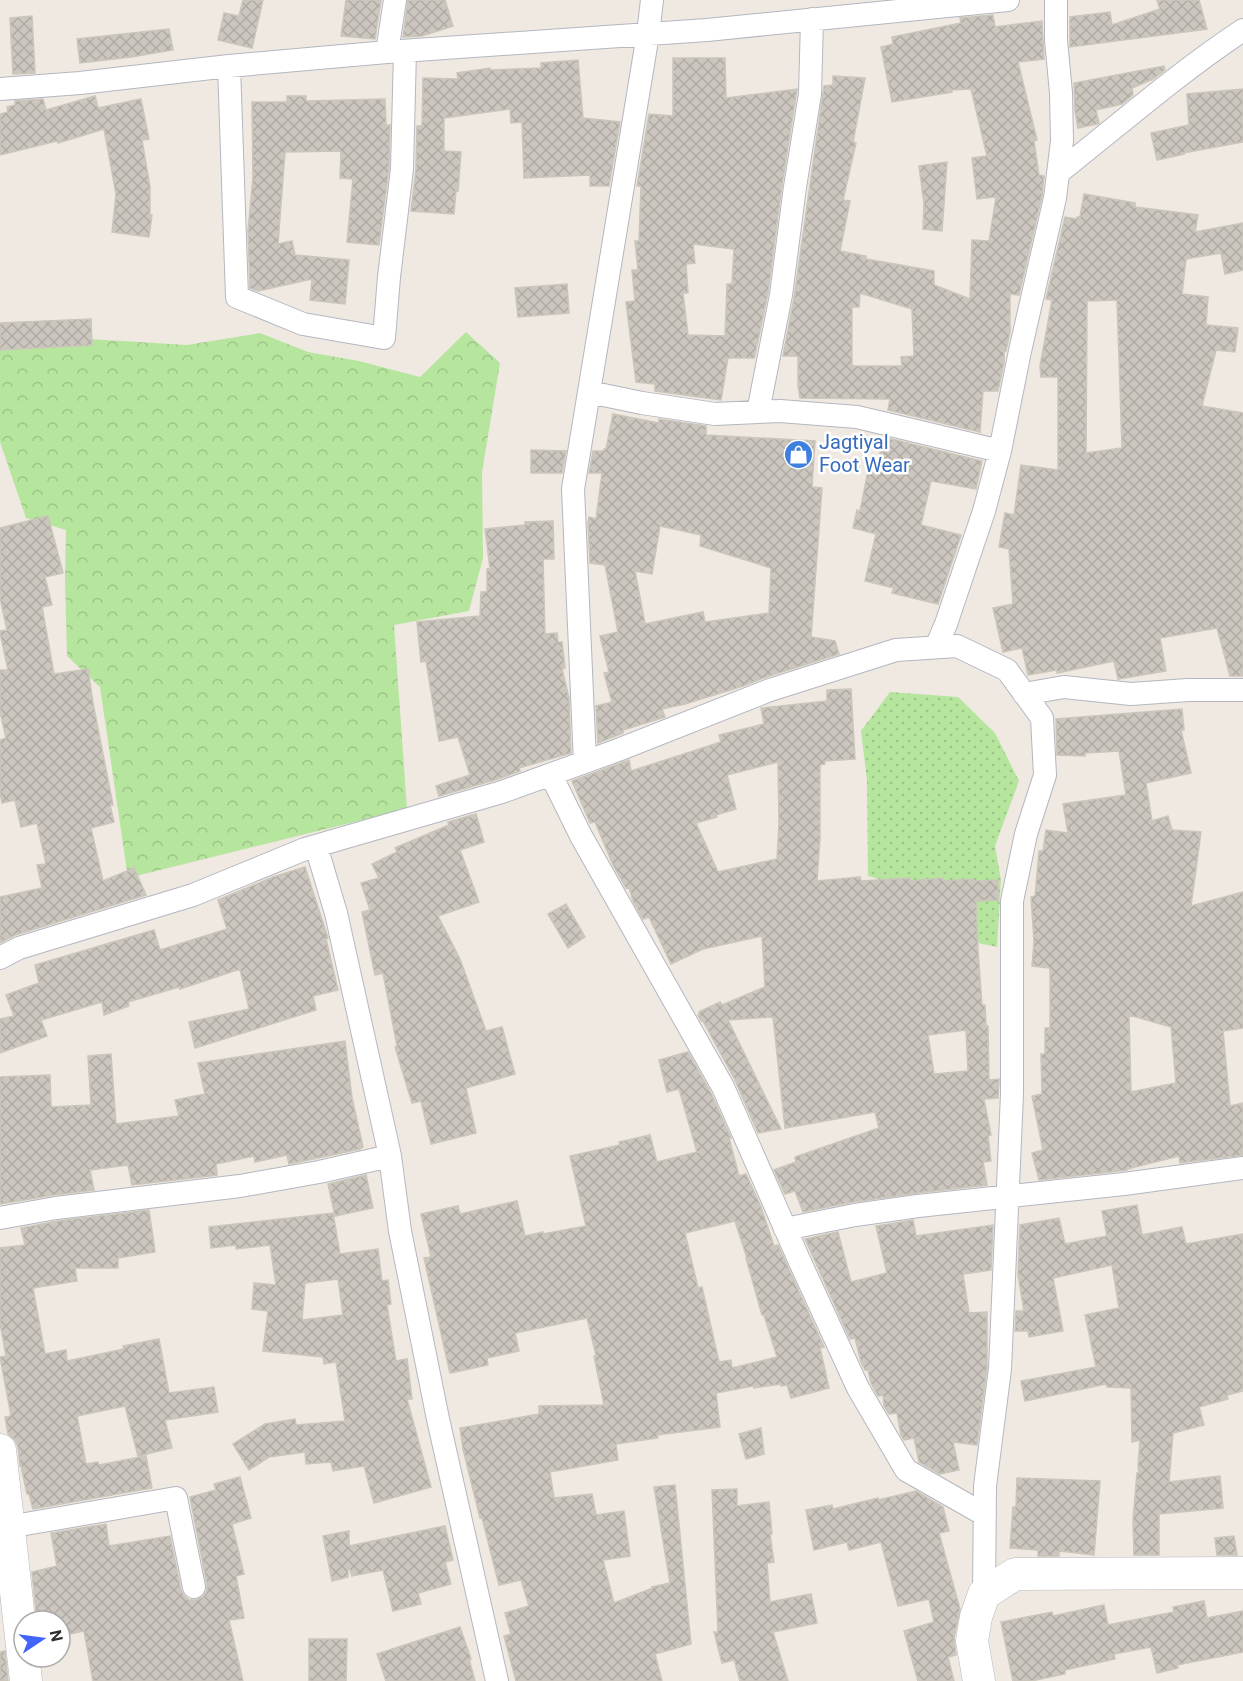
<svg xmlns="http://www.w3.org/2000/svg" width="1243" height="1681" font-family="Roboto,sans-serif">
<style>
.grass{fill:url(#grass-dots)}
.forest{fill:url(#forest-crowns)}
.building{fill:url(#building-cross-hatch);stroke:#cbc5ba;stroke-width:1.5;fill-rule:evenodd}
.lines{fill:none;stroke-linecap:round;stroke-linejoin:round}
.minor-casing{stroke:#b4b7c1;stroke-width:24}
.secondary-casing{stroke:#b4b7c1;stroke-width:33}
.minor{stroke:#fff;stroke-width:22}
.secondary{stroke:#fff;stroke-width:32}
.labels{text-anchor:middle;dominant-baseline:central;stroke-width:5;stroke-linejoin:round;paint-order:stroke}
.shop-label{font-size:20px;fill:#366cbe;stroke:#fff;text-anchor:start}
</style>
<defs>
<pattern id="grass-dots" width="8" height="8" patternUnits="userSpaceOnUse" patternTransform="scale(1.5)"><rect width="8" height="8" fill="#b6e59e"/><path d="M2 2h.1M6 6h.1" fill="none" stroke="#9dc588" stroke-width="1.8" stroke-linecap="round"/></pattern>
<pattern id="forest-crowns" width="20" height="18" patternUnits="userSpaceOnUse" patternTransform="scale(1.5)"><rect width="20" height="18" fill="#b6e59e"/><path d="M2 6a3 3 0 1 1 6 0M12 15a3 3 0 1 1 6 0" fill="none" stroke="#9dc588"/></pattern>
<pattern id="building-cross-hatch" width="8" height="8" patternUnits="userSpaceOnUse" patternTransform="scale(1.5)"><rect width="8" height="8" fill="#cbc7bf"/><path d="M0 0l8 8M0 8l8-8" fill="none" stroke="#afaba4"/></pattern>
</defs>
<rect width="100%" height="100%" fill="#efe9e1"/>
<path class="grass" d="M890,692L958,697L995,733L1019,781L995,846L1001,880L997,947L964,940L943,898L868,876L867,780L861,731Z"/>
<path class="forest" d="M466,332L500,363L482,472L483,558L469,611L394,625L407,809L128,878L100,687L67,656L65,578L66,530L26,518L0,442V346L89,339L187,345L260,333L308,352L359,361L420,377Z"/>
<path class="building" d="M243,0H263L252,48L218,40L224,13L239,16Z
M346,0H381L375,39L341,36Z
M408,0H445L453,26L422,36L403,37Z
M1157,0H1199L1207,29L1070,47V17L1110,12L1112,25L1160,9Z
M993,15L995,27L1042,21L1044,59L1018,62L1037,140L1034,141L1039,175L1044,176L1042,196L1019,295L1010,294V332L1006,351H1004V363L998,391H983L980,432L888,410L890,399L800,398L798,385V356H783L794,298L824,86L833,85V76L865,78L853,142L856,143L843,200L850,201L840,251L866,256V259L934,271V285L970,299L972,240L989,241L996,197L977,199L972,158L987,156L971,89L952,90V92L892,102L881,47L893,44L892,37L961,23L960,18ZM860,293L912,309L914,356L901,357L902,366H852V307H859Z
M32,16L35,73L13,74L10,18Z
M169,29L173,50L131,57L80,63L77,39Z
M673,58H725L726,98L797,89L782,185L768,293L755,355L754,358H728L721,400L655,391V384L636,382L626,302L635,301L632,270H638L635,241H639L641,186H637L649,114L673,116ZM693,244L734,249L732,284H727L725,336L688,335L683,293H688L686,264L695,263Z
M578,60L583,118L620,122L609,186H590V175L524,178L522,122L511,123L510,109L444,118V151L461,152L458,191L456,190L454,214L411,211L416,169L417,126H422L423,78L458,79L457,73L490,68V70L541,68V63Z
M1164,66L1165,70L1153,79L1132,88L1133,95L1122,104L1096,110L1099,123L1097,124L1078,128L1075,111L1074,83Z
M1243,89V142L1183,153L1184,154L1157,160L1151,133L1189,125L1187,94Z
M95,96L98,108L141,99L149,139L142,140L150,187V215H152L149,237L112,232L116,194L104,129L58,143L57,141L0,155V114L8,112L7,107L15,105V101L43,99L46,110Z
M287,96H306V101L385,99L386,125H390L389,168L379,245L347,242L353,179L340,178L341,151L285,152L278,244L292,241L295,255L349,260L345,304L310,300L312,279L258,291L250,288L248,231L253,177L252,102H287Z
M947,162L942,231L923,229L924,204L919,166Z
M1084,194L1135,203V207L1198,215L1195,232L1243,223V270L1225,274L1221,253L1186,259L1182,294L1208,297L1206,325L1238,328L1235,352L1216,350L1202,406L1243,413V676H1230L1217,628L1160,638L1166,671L1119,679H1118L1114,661L1057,673V670L1028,675L1022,648L1003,652L993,608L1013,604L1009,549L999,547L1005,513L1014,515L1021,465L1058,470V377H1041L1040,366L1052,300L1046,299L1065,217L1077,219V217H1080ZM1117,300L1122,448L1086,453L1087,301Z
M567,284L569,313L518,317L515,288Z
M91,319L92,345L0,350V323Z
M613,414L659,423V419L706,426V435L815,441L812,487L822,488L811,637L835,641L839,654L766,677L743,686L685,704L662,709L665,717L623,730V733L598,743L596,706L612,702L604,673L609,672L600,636L618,632L605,565L590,563L588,523L589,517L596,519L602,473H589L593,451H604V449H606ZM660,526L701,535L700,546L771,568L769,613L705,622L703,612L645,624L635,571L652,574Z
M883,437L982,461L976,489L931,481L921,525L961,535L938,604L892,593L894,588L865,581L876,534L853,528L857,510L860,511L868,471L876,473Z
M531,450L566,451L562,473H531Z
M48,516L63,573L45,577L52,605L42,607L54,674L88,669L93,703L113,805H110L114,822L91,828L103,881L134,868L146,895L15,935L0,943V897L42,888L37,865L46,864L37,823L21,827L15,800L2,803L0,792V740L6,738L0,712V670H8L0,633V631L7,630L0,598V528Z
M553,521L554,559H543L545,634L557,633L558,642H562L565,668L562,669L569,698L571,753L519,768L520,771L498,779L439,796L436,786L470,775L458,737L439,741L426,661L421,662L417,622L480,616L481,592H487V569H490L485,529L525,525V522Z
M851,689L855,759L824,761L825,764L820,765V838L817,881L860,877L861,881L910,878V881L943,878V881L973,879V881L998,880V900L976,901L978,950L982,1005H985L986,1026H988L989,1080L999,1079L998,1098L984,1099L991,1135L988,1136L991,1161L983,1162L987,1185L917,1193L853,1202L803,1212L795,1191L785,1194L774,1170L796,1162L795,1157L879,1128L875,1112L785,1128L773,1017L728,1020L781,1129L758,1133L735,1080L703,1021H701L698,1015H700L699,1012L720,1002L722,1005L765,987L762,936L703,949L671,964L649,917L643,919L633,901L629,887L626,888L613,865L595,822L590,823L572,781L629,760L631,771L721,742L719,735L764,724L761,708L827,701V690ZM778,762L779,824L777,859L718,872L696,823L717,817L716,815L736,809L727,775ZM966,1030L968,1071L934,1074L928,1035Z
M1182,709L1184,730H1181L1191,773L1146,783L1152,821L1168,816L1172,830L1201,832L1191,906L1243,892V1028L1223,1031L1230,1106L1243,1103V1155L1180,1163L1179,1156L1127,1169V1170L1039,1180L1032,1153L1043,1150L1032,1096L1042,1094L1041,1054H1045V1028H1050V968L1032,966L1034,941L1031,897L1035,896L1039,851H1043L1046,830L1068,833L1063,804L1126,795L1119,751L1085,753V756L1057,755L1056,719ZM1129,1015L1171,1027L1176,1083L1131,1092Z
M476,814L484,842L460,850L479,902L438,916L460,959L486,1031L502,1027L515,1074L466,1088L476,1133L431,1144L421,1101L412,1103L395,1047L397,1046L383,973L375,975L362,912L370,910L361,883L379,878L372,864L397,852L395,848L449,825L448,822Z
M305,867L328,938L326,939L338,990L313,996L316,1010L195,1048L189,1022L249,1009L240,969L180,989L179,987L128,1002L129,1006L104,1015L102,1002L41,1020L47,1036L0,1053V1019L14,1016L6,995L39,983L35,965L154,930L160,950L227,929L218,900L273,877Z
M566,904L585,937L568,948L548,914Z
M345,1041L352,1098L363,1147L360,1149L289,1164L287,1155L255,1162L254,1156L216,1164L217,1175L132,1185L128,1165L90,1170L94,1190L54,1195L0,1204V1077L50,1075L51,1107L91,1105L88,1056L111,1054L116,1124L179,1116L175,1100L205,1094L198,1063Z
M688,1052L711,1093L731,1138H729L739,1176L746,1174L761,1207L774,1246L778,1245L824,1347L820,1348L829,1388L791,1398L787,1385L781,1386V1384L754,1388L753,1386L716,1393L720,1427L657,1435L658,1438L616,1444L618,1460L550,1472L554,1498L592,1494L596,1515L624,1511L630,1556L603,1560L614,1603L653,1588L652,1587L670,1583L654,1487L675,1485L691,1644L655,1654L662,1681H516L504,1636L511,1634L505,1613L529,1606L521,1580L499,1585L482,1518H480L463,1449L460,1428L539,1414V1406L604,1405L594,1356L596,1355L587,1318L515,1333L519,1351L487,1358L488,1365L450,1373L424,1258L431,1257L421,1214L458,1206L460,1214L517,1201L525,1236L543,1232V1234L586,1226L570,1156L620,1145L619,1142L650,1135L657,1162L697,1152L679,1089L667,1092L659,1060ZM735,1221L747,1258H746L762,1315H764L777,1357L732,1368L731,1360L719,1362L702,1287L698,1288L685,1233Z
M366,1175L373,1208L335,1216L328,1184Z
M1137,1205L1142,1235L1182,1227L1186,1244L1243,1234V1391L1227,1395L1228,1399L1199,1407L1204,1425L1173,1433L1169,1482L1220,1476L1223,1508L1159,1514V1555H1134L1133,1520L1137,1473H1139L1138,1467L1140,1440L1132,1442L1131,1388L1107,1387L1106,1384L1025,1401L1021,1381L1096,1367L1085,1315L1119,1308L1112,1265L1053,1278L1063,1331L1029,1337L1028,1331H1015L1016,1311H1024L1018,1275L1020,1225L1059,1218L1065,1244L1107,1236L1102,1211Z
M149,1210L155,1252L118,1258V1268H75L77,1281L33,1288L45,1354L66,1350L67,1361L124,1349L123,1346L159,1339L169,1393L214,1387L218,1412L165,1420L172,1448L138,1456L125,1406L77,1416L86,1464L98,1462L99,1465L146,1456L152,1488L33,1509L29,1494H27L21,1466H20L18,1447L15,1440L8,1434L5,1417L11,1416L0,1357L6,1356L0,1323V1248L25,1245L21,1228L58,1221Z
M333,1213L340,1254L378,1249L382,1281L388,1280L391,1304L387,1305L396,1361L407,1359L412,1399H407L431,1487L374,1503L364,1466L333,1471L331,1462L306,1464L305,1452L269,1457L249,1470L233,1444L265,1424L295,1419L296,1425L345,1421L336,1362L324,1364L323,1357L263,1351L268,1311L252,1309L254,1283L276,1285L270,1245L236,1249V1245L211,1248L209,1227ZM338,1279L343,1315L302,1320L305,1283Z
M913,1220L916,1236L993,1225L991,1270L963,1274L969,1313L987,1312V1368L977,1445L953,1442L959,1470L940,1474L919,1462L914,1438L904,1440L901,1435L897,1413L889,1414L884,1406L883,1395L878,1396L871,1383L868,1370H865L861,1362L855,1338L850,1339L805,1239L838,1232L851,1282L887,1273L876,1226Z
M761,1428L764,1454L746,1459L739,1434Z
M240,1477L251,1518L232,1524L244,1574L236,1576L244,1618L229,1620L243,1681H93L84,1631L60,1636V1621H37L32,1572L57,1566L51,1533L106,1524L109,1546L170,1536L181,1590L184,1596L189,1600H197L203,1597L207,1591V1585L190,1497L216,1490L214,1484Z
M1017,1478L1100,1481L1094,1555L1059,1551V1556H1038V1550L1010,1548L1013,1507H1016Z
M737,1489V1506L769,1502L772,1534H770L774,1562L767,1563L770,1602L811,1594L817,1623L773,1632L788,1681H740L734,1660L722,1663L714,1632H718L712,1490Z
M916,1491L943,1507L949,1531L939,1533L960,1609L954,1638L956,1655L948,1657L954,1681H918L904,1631L934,1622L929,1599L898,1606L881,1542L849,1550L847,1542L814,1550L806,1510L832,1505L833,1509L878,1498V1500Z
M445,1526L453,1560L445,1562L451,1584L418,1593L421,1604L393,1611L383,1570L352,1576L348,1564V1577L332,1581L323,1536L349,1531V1546Z
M1234,1536L1237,1555H1217L1215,1538Z
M1204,1601L1207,1618L1243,1611V1652L1177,1665L1178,1668L1157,1673L1151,1647L1114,1654L1115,1659L1065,1670V1674L1031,1681H1013L1001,1622L1052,1612L1053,1616L1104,1605L1108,1625L1174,1612L1173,1607Z
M460,1627L471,1659H469L475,1681H386L377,1654Z
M309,1639H347L346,1681H309Z
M5,1651L8,1681H0V1652Z"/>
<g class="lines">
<defs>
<path id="minor" d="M387,52L395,0
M229,66L237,297L303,324L384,338L389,277L402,169L405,51
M0,89L80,83L229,66L387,52L707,30L1008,0
M1058,173C1119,125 1178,73 1243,30
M589,392L642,403L715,414L780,411L857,417L1000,451
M758,412L781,295L795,187L810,94L812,19
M936,647L946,624L984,511L1000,451L1020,351L1055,198L1062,141L1061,93L1056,40V0
M1024,694L1064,687L1131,694L1188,690H1243
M585,762L573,489L648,34L652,0
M551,775L581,836L723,1087L800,1262L858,1388L906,1470L985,1515
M316,846L336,913L390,1156L400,1231L438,1419L497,1681
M0,958L19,948L193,895L305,849L502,792L618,750L770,690L896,650L957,646L1007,670L1042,718L1045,775L1026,834L1012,901V1094L1000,1369L985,1486L984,1594
M0,1218L56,1208L240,1186L319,1172L390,1156
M785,1229L855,1215L918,1206L1124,1184L1243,1168
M8,1527L176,1498L194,1587"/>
<path id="secondary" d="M0,1450L26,1681
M979,1681L972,1641L976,1617L984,1594L1015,1574L1243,1573"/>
</defs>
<use href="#minor" class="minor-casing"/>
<use href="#secondary" class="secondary-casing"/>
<use href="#minor" class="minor"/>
<use href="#secondary" class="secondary"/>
</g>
<defs>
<symbol id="shop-disc" viewBox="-11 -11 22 22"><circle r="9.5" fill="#3f7fe0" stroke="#fff"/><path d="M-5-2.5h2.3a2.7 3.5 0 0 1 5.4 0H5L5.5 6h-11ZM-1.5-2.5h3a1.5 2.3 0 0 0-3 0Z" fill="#fff"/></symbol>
</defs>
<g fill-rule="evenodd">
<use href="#shop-disc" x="782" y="438" width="33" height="33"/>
</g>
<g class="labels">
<g class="shop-label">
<text x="819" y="442">Jagtiyal<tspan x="819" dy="23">Foot Wear</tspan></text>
</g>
</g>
<g transform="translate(42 1639) rotate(77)"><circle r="28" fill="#ffffff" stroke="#ababab" stroke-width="1.5"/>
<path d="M0-4.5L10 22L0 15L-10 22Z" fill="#4264fb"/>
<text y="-9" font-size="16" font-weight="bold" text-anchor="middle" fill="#2e2e2e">N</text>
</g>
</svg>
